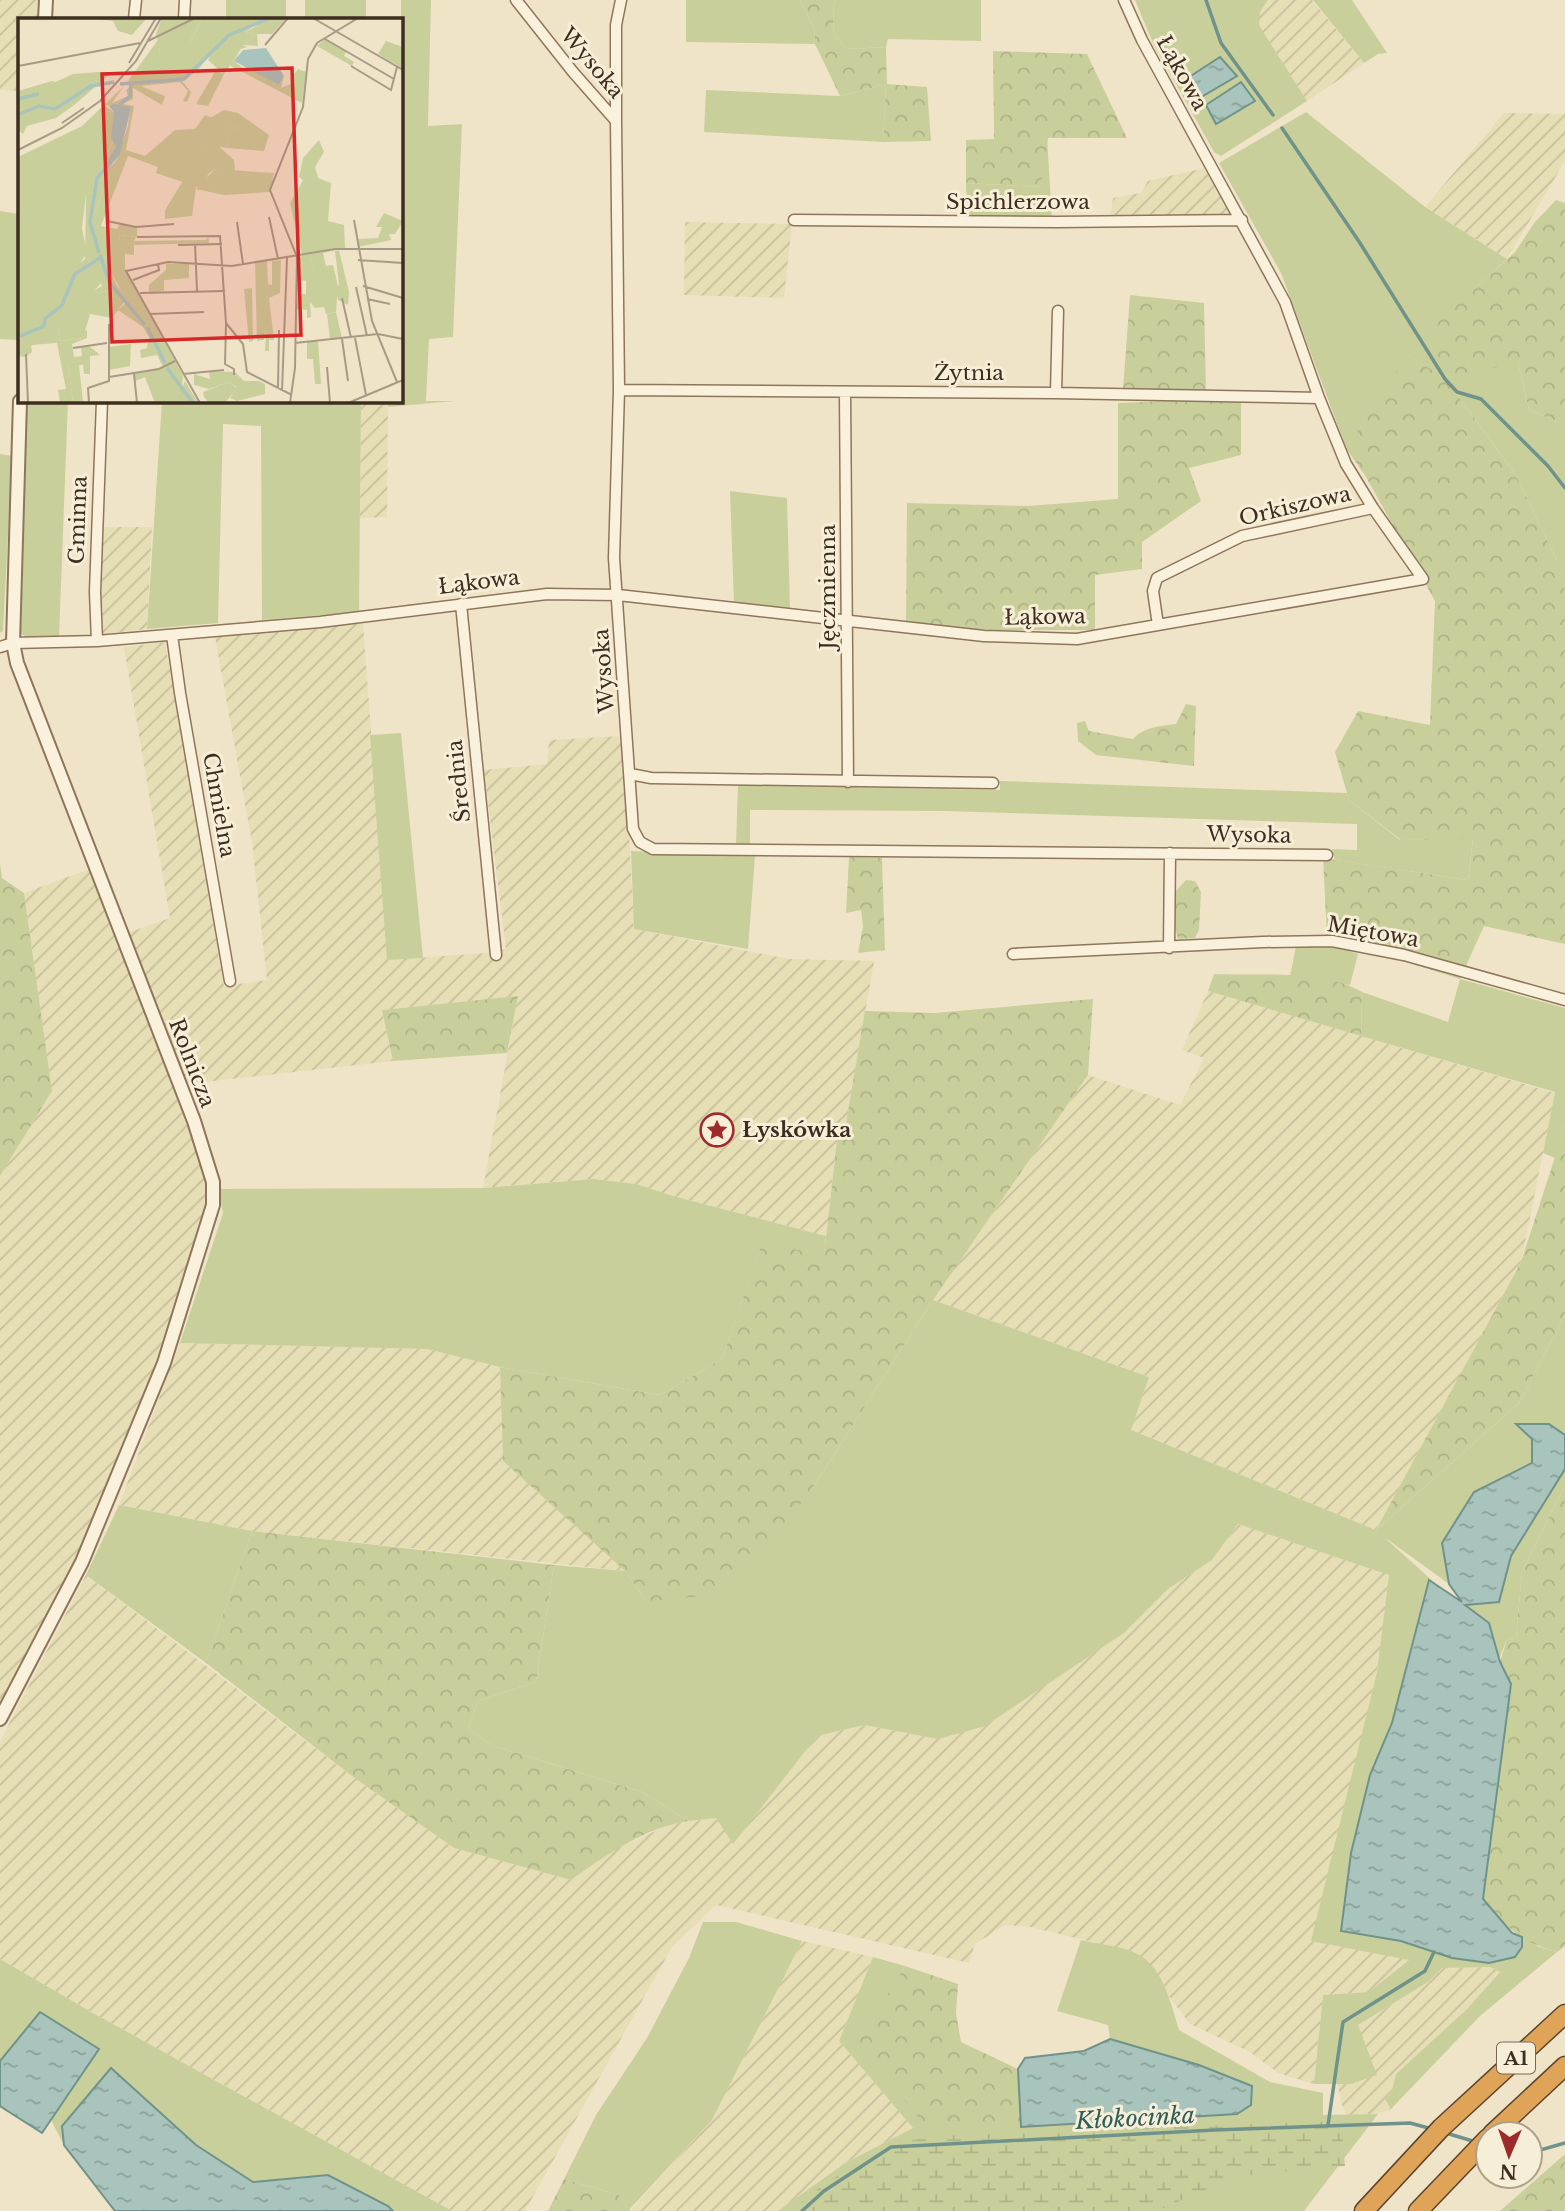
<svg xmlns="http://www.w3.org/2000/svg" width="1565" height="2211" font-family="'Libre Baskerville',serif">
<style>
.farmland{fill:url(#farmland-furrows)}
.green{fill:#c9cf9b}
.forest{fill:url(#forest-crowns)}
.wetland{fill:url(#wetland-marsh)}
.water{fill:url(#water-ripples);stroke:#6f938a;stroke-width:2}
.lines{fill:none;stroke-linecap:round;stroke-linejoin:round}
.stream{stroke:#6f938a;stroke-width:3.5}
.minor-casing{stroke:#8d765c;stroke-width:13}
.tertiary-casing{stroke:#8d765c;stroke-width:16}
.motorway-casing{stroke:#5b4430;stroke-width:21}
.minor{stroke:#faf1dc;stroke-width:10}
.tertiary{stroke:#faf1dc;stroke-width:12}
.motorway{stroke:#e0a458;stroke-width:18}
.labels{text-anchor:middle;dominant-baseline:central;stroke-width:6;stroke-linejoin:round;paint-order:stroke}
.shield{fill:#f7eed8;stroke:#756857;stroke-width:2}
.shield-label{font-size:19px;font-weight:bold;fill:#3d2e20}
.street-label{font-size:21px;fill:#3d2e20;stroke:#f7eed8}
.poi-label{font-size:21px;font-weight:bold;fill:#3d2e20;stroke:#f7eed8;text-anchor:start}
.water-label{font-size:23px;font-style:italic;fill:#2f5d5a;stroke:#f7eed8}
.inset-river{fill:none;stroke:#a9c4bc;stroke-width:3.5}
.inset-road{fill:none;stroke:#a89b85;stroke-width:2}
.view{fill:#d62828;fill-opacity:0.15;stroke:#d62828;stroke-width:3.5}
.inset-edge{fill:none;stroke:#3d2e20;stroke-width:3.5}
</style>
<defs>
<pattern id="farmland-furrows" width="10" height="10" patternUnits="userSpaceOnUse" patternTransform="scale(1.75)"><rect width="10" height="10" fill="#e6deb5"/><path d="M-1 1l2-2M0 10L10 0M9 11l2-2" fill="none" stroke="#c6bf9b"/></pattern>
<pattern id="forest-crowns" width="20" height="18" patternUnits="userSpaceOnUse" patternTransform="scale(1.75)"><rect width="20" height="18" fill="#c9cf9b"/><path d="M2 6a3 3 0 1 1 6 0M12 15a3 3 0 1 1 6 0" fill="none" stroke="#aeb285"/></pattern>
<pattern id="wetland-marsh" width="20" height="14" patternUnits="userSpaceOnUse" patternTransform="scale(1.75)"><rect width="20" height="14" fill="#c9cf9b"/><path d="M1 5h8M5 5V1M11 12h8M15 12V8" fill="none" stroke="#aeb285"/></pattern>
<pattern id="water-ripples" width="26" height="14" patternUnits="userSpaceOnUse" patternTransform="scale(1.75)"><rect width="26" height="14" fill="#a9c4bc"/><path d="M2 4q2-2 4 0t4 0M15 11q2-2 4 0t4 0" fill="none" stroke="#8ba098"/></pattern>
</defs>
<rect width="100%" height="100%" fill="#f0e4c8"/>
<path class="farmland" d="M0,0H38L37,19H19V91L0,90Z
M1268,0H1312L1364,63L1307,101L1259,25V12Z
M1504,113L1565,114V161L1507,259L1425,207Z
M1209,167L1233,215L1110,218L1113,198L1141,193L1148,181Z
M685,222L792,224L784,298L684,295Z
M361,401H388L387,517L360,518Z
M100,527H152L147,629L103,634Z
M363,623L388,960L487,953L506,949L484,770L547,764L549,740L624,736L634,929L789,959L874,961L845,1130L838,1131L826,1236L673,1196L636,1184L594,1179L483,1188L518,996L382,1010L393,1061L186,1084L127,933L170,918L124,647L165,642L224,986L267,980L252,842L215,637Z
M90,869L199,1157L206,1186L207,1205L147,1389L76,1562L0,1707V1176L52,1091L24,893Z
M1208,991L1555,1093L1521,1262L1376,1530L1131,1430L1149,1377L933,1300L1088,1075L1180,1105L1204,1058L1182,1050Z
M180,1343L427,1349L500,1367L503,1461L625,1571L252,1531L119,1505Z
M1238,1524L1390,1575L1377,1672L1312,1941L1410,1959L1369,1992L1323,1995L1314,2084L1278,2073L1250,2052L1190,2024L1168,1995L1157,1973L1137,1953L1031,1927L1005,1925L975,1944L969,1963L716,1905L672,1947L525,2211H452L93,2013L0,1959V1741L86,1575L356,1779L454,1848L571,1880L615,1850L670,1824L716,1818L733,1843L817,1736L864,1725L938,1739L1061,1674L1124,1633L1168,1589L1212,1560Z
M802,1941L873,1957L839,2041L913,2128L845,2163L778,2211H630L712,2120Z
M1491,1967L1500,1972L1467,2009L1396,2074L1392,2090L1385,2099L1391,2109L1378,2114L1347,2115L1341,2103L1338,2084H1351L1358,2025L1428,1982L1442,1968Z"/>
<path class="green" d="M226,0H286V19H226Z
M305,0H366V19H305Z
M401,0H431L428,126L462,124L453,337L429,339L426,401H455L388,407V401H401Z
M686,0H800L814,28L815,44L686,42Z
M836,0H981V41L888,39L886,47L847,49L834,35L833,3Z
M1135,0H1268L1260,12L1259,25L1307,101L1221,156L1214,152L1153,43Z
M1313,0H1352L1387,53L1378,54L1364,63Z
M886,84L883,142L704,132L706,90L840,96Z
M1306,112L1425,207L1507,259L1430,330L1518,362L1529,410L1565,425V577L1514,472L1445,379L1409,356L1346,448L1281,273L1219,163Z
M1047,138L1052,219L967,216L966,183L1041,187Z
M0,211L19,214L18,340L0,339Z
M26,401H68L59,637H27L19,633Z
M162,401H361L359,612L262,620L261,426L223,424L218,623L147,629Z
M0,454L12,456L3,631L0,633Z
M730,491L787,498L790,608L734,604Z
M401,733L423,958L387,960L370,735Z
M1000,781L1347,793L1349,800L1400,840L1473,838L1468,880L1335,860L1332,849L1357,850V824L943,811L750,810V846L736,845L738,785L1000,790Z
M631,851L755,856L748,949L634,929Z
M1315,945L1337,947L1358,954L1350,985L1307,977L1290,976L1296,946Z
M1460,979L1565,1008V1126L1555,1158L1543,1153L1555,1092L1361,1036L1362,992L1448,1022Z
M594,1179L636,1184L673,1196L826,1236L824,1256L762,1244L722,1359L660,1395L500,1367L427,1349L180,1343L223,1213L218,1189L483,1188Z
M933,1300L1149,1377L1131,1430L1376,1530L1519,1403L1565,1314V1435L1549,1424L1517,1425L1532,1439V1463L1474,1493L1442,1543L1449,1584L1384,1537L1435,1583L1421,1610L1392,1723L1370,1775L1351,1853L1341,1931L1401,1941L1452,1958L1489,1963L1515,1957L1522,1947V1937L1539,1947L1557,1952L1480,2016L1391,2109L1385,2099L1392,2090L1396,2074L1467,2009L1500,1972L1490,1967L1442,1968L1428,1982L1358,2025L1377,2075L1351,2084H1314L1323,1995L1369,1992L1409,1960L1311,1941L1377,1672L1389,1575L1238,1524L1212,1560L1168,1589L1124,1633L985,1726L938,1739L864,1725L817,1736L733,1844L716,1818L689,1821L642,1792L494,1746L468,1729L478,1701L536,1682L554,1565L625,1571L646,1601L810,1492Z
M1565,1469V1485L1522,1571L1516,1638L1507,1639L1499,1659L1489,1623L1464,1604L1499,1602L1511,1556Z
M119,1505L252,1531L206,1663L86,1575Z
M703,1922H736L802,1941L712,2120L629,2210L619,2195L564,2179L596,2115L647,2038L689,1958Z
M1081,1940C1098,1944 1120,1946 1136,1953C1163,1966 1171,2004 1179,2030L1270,2082L1323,2093V2115L1378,2114L1304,2211H778L845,2163L913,2128L839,2041L873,1957L905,1966L859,2043L928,2127H1021L1237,2114L1251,2105V2086L1199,2065L1110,2039L1108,2025L1057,2011Z
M0,1959L93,2013L452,2211H393L387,2206L328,2175L253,2182L196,2145L111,2068L62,2126L64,2145L51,2120L99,2049L0,2061Z"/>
<path class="forest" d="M800,0H836L833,3L834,35L847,49L886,47L887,84L927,87L931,141L883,142L886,84L840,96L815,44L814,28Z
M993,51L1087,54L1127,138H1048L1041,187L966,183V140L994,139Z
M1556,200L1565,203V425L1529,410L1518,362L1445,379L1514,472L1565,577V944L1484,926L1460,979L1327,937L1323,858L1468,880L1473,839L1401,840L1349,800L1335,752L1358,711L1430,725L1435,601L1366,477L1346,448L1408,355L1444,378L1430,329L1515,252L1534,223Z
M1130,295L1204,303L1206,391L1123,389Z
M1241,398V455L1189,468L1201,501L1142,542V569L1095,575V630H989L906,622L907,503L1028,506L1118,499V403Z
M1186,704L1196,706L1194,766L1096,755L1078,741L1077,723L1085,721L1089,731L1133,739C1144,727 1160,726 1176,724Z
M849,857L882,858L885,950L858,953L863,927L861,910L846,913Z
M0,863L2,878L24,893L52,1091L0,1176Z
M1186,880L1195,881L1201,892L1199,930L1195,938L1178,939L1174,924V893Z
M1214,974C1258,976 1324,969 1362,992L1361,1036L1208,991Z
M518,996L507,1053L393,1061L382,1010Z
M1093,999L1088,1075L933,1300L810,1492L727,1594L646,1601L625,1571L503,1461L500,1367L660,1395L722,1359L762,1243L824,1255L838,1131L845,1129L865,1011L935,1013Z
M1565,1126V1314L1519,1403L1376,1530L1521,1262Z
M1565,1485V1946L1557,1952C1519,1942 1508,1928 1483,1899L1511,1684L1500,1662L1507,1639L1516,1638L1522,1571Z
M252,1531L554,1565L536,1682L478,1701L468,1729L494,1746L642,1792L689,1821C645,1827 607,1855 571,1880L454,1848L356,1779L206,1663Z
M905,1966L958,1984L956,2013L961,2042L1018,2069L1021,2127L927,2128L858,2043Z
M1565,2154V2211H1500Z
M564,2179L619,2195L630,2211H548Z"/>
<path class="wetland" d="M1341,2121L1345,2166L1238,2176L1156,2211H791L824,2184L890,2144L938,2136Z"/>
<path class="water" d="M1220,57L1237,76L1196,100L1186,79Z
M1241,82L1255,101L1216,124L1206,105Z
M1516,1424H1549L1565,1435V1469L1511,1556L1499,1602L1465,1605L1489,1623L1500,1662L1511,1684L1483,1899L1512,1933L1522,1937V1947L1515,1957L1489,1963L1452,1958L1401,1941L1341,1931L1351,1853L1370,1775L1392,1723L1429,1580L1462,1602L1449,1584L1442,1543L1474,1492L1532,1463V1439Z
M40,2012L99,2049L42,2133L0,2106V2061Z
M1110,2039L1199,2065L1252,2086L1251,2105L1237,2114L1021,2127L1018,2069L1025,2058L1084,2051Z
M111,2068L196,2145L253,2182L328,2175L388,2206L393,2211H115L64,2145L62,2126Z"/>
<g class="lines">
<path class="stream" d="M1206,0L1221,43L1273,115
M1282,128L1360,243L1445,379L1457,392L1481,399L1548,466L1565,488
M1328,2125L1343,2022L1425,1971L1434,1952
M1446,2133L1476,2142
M1530,2153L1565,2143
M802,2211L824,2191L891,2147L1215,2130L1410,2123L1432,2129"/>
<defs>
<path id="minor" d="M516,0L573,72L616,121L619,390L614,558L633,829L640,842L653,849L1327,855
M134,19L136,0
M184,19L185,0
M616,121V25L621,0
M794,220L1057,222L1242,220
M619,390L1056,393L1319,398
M845,392L848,782
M1056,393L1058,311
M461,604L496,955
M1158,625L1153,591L1157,578L1242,536L1373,508
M172,635L180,693L230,981
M97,641L95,592L102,401
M0,647L13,643L97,641L320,622L547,594L618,595L984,636L1077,639L1423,579L1373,508L1346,464L1319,398L1285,302L1142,40L1124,0
M630,774L651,778L993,783
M1169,948L1170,853
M1013,954L1263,942L1332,941L1404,955L1565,1000"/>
<path id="tertiary" d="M45,19L46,0
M0,1719L82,1562L164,1363L213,1205V1182L194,1121L17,663L13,643L20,401"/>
<path id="motorway" d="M1492,2134L1565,2066
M1364,2211L1441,2128L1565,2014
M1418,2211L1488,2138"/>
</defs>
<use href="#minor" class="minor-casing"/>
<use href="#tertiary" class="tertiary-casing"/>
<use href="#motorway" class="motorway-casing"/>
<use href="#minor" class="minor"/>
<use href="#tertiary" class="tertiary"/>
<use href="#motorway" class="motorway"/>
</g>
<defs>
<symbol id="sight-ring" viewBox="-11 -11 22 22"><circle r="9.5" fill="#f7eed8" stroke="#9e2a2b" stroke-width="1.5"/><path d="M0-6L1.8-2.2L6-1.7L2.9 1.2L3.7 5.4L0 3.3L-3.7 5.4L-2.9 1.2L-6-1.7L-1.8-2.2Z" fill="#9e2a2b"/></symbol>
</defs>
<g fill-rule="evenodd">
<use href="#sight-ring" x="698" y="1111" width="38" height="38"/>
</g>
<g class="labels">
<rect class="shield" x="1497" y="2042.5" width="38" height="31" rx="5"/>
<g class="shield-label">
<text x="1516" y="2058">A1</text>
</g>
<g class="street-label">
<text transform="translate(592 63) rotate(50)">Wysoka</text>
<text transform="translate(1182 73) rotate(61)">Łąkowa</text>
<text x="1018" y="202">Spichlerzowa</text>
<text x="969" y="373">Żytnia</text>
<text transform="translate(1295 506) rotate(-13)">Orkiszowa</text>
<text transform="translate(78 520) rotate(-88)">Gminna</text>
<text transform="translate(479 582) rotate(-7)">Łąkowa</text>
<text transform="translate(828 587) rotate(-90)">Jęczmienna</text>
<text transform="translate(1045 617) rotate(-1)">Łąkowa</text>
<text transform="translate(604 671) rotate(-94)">Wysoka</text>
<text transform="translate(459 781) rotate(-96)">Średnia</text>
<text transform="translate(219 805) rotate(80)">Chmielna</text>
<text transform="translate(1249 835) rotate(1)">Wysoka</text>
<text transform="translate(1373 932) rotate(10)">Miętowa</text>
<text transform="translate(192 1063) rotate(69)">Rolnicza</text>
</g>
<g class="poi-label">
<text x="742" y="1130">Łyskówka</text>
</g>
<g class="water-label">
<text transform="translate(1135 2118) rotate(-3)">Kłokocinka</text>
</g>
</g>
<g transform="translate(18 18)">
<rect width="385" height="385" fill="#f0e4c8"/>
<path d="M184,0H245L228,14L237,17L225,27L229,29L223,31L219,22L200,27L179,53L164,63L173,74L169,84L165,83L170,73L162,64L123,68L147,78L144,87L115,70V81L105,86L116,88L108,132L127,138L157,112L177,111L187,97L219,110L211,116L209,130L188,127L165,164L138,155L140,149L110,138L93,154L73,204L98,266L107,277L118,269L165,358L164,370L167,363L180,385H137L127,359L117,363L116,356L145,349L139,337L123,340L122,332L129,330L131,319L125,309L100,292L109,284L106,278L98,280L92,272L80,276L77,272L84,268L75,242L65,248L62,245L67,241L68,175L73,176L95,123L99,129L87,147L92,149L98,143L110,108L112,89L86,87L106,68L94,85L110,78L108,72L114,67H107L140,22L142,34L172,24ZM307,21L328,34L326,38L336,44L334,48L299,28ZM368,23L385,29V51L360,36ZM221,35L216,43L227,52L243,54L261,67L266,58L263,70L277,64L272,61L280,51L288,54L284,85L211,47ZM198,52L206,56L190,88L178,86ZM34,63L59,70L51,80L55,88L38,100L9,108L5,116L0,112V73ZM197,151L256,155L252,174L206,177L178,171ZM366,195L385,203L377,216H371L373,222L340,229L339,221L360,220L364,209H358ZM102,217L118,219L116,223L188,222L190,218L191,225L117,227L101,222ZM321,232L331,274L330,287L320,282L317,269L321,267L317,233ZM286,236L293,241L307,289L297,290L292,284L293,299L289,300V292L279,291L280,276H288V263L280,262V241ZM263,242L262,275L251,280L256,322H251V333H247L248,312L246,322L239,323L237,245L249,243L250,266L254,267V243ZM234,270L235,323L231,324L226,271ZM318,294L324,320L312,321L309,296ZM27,309H40L43,323L65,320L64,314L69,312V320L54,326L56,339L64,338L63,329L71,328L82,337L72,338V356H66L65,347H50L55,384L42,385L40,372L48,371L39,325L13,327L14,334L7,339L0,338V316L9,329ZM300,323L303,366H297L295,341H289V324ZM113,326L112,348L91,352L90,329ZM191,353L217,354L226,363H241L247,366V376L219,383L212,380L219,369L210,364L191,371L176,367V356L192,361Z" fill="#c9cf9b"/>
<path d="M72,0H129L114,17L100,13L95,3ZM144,0H184L172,24L149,40L142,34L138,15ZM252,0H268L254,16H239L240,28L225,27L237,17L228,14ZM211,22H220L223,31L206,56L190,42L199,27ZM81,54L92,56L55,88L51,80L58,71L40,79L33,66L55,56ZM86,87L96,94L95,122L73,176H68L64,210L69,235L62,245H79L87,260L77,272L80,276L92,272L98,280L106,277L85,241L73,204L93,154L110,138L83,208L99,211L102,205L119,209V219L102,217L101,221L116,226V237L107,236V250L118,269L94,300L72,296L65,320L43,323L40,309H27L26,324L9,329L0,316V139L64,108ZM206,92L220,95L251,117L246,133L209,130L211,116L219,110L192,100ZM301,122L306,134L297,149L300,160L313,165L310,203L326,207L327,230L305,235L308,248L315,247L320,268L318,294L308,296L293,241L284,236L272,185L285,162L281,159L285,140ZM198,126L216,142L217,154L197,151L190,156L186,170L178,169L174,198L147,201V192L179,140L188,127ZM148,246H171V260L146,262V273L131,274V267L148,252ZM50,347H61L65,384H55ZM210,364L219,370L207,385H191L186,379L185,374Z" fill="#c9cf9b"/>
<path d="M204,0H214V7L223,6L228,16H235L232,22L209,21L203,27L207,32L203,43L197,34L166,61L112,66L111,61L167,37ZM18 300a9 9 0 1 1 18 0a9 9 0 1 1-18 0Z" fill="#c9cf9b"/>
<path d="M248,30L266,58L261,67L216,43L225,32ZM95,86L113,89L102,136L90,151L87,147L98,129L93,120L96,94L91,88Z" fill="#a9c4bc"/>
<path class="inset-river" d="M102,66L166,61L211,17L252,0M0,81L21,76M101,87L112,78L113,65M0,97L21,88L37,91L73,68L96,64M81,235L72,204L79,160L88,150M82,237L91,264L127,307M129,309L147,345M0,319L26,308L27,301L44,287L57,256L83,239M149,350L175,385"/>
<path class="inset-road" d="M295,0L385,52M307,21L376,61M130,23L177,0M247,27L270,0M111,45L138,0M0,48L122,25M333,48L373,72L379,49M44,105L66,90M0,132L44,110L82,83L118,43L143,0M251,199L260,241M336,202L354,303L379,364M89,203L118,209L156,206M219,204L225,246M119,219L202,218L208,305L225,326L229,354L274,377M177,226L179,273M160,227L204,226M340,242L385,245M115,262L141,252L140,246M345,268L385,280M338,269L349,318M122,275L207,273M324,280L333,320M349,281L372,286M132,296L186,294M208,306L207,346L216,351V357M337,320L348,377M324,321L330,363M277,325L360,316L385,321M55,330L89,325M8,336L10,385M309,349L312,385M116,356L119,385M165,356L206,352M91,359L141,351L157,343M260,370L261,312M264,373L269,240M71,385L70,370L91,363V306M182,385L108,253L150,244L214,248L317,231H385M272,385L277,350L279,239L252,172L285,89L290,41L299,25L340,0M330,385L385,362"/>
<path class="view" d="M274,50L283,317L94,324L84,56Z"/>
<rect width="385" height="385" class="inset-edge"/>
</g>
<g transform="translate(1509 2155) rotate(182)"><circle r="33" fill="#f7eed8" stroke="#ada18e" stroke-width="2"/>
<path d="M0-5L12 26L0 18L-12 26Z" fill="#9e2a2b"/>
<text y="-10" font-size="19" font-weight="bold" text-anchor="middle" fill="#3d2e20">N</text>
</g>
</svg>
